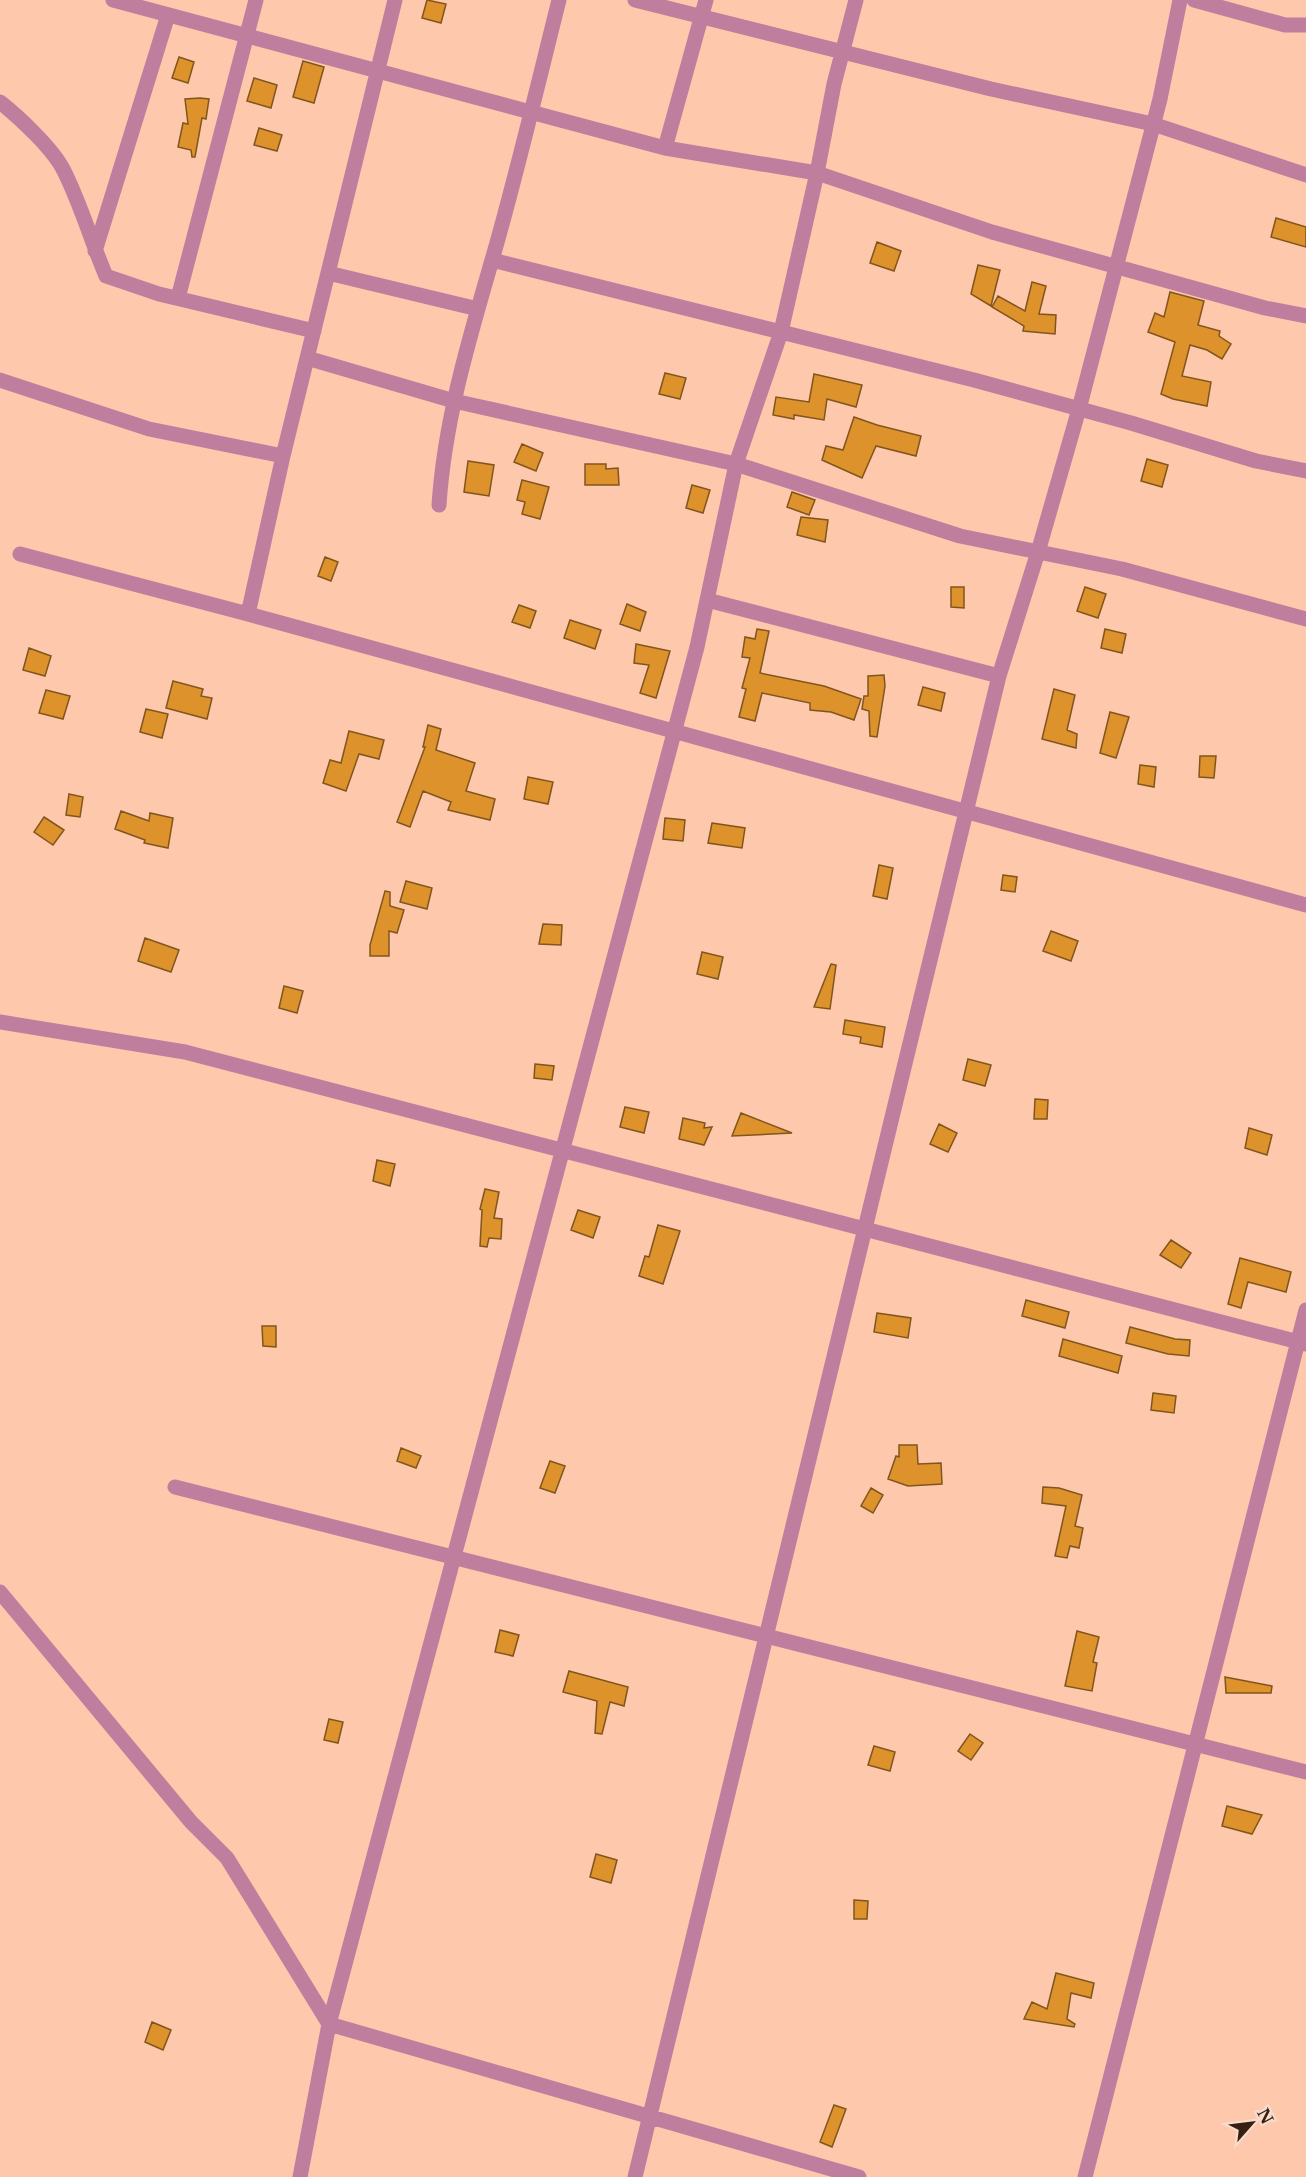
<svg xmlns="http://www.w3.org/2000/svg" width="1306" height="2177" font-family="'Libre Baskerville',serif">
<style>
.building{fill:#dd922c;stroke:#81551e;stroke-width:1.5}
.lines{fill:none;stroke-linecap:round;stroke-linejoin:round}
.minor{stroke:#bf7e9e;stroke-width:15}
</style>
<rect width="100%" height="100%" fill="#fdc8ac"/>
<path class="building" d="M427,0L446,4L441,23L422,18Z
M179,57L194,62L188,83L172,78Z
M303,61L324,67L314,103L293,97Z
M254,78L277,85L271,108L247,101Z
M200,98L209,99L206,119L202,118L195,157H192L191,150L178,147L183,123L188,124L185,99Z
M259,128L282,135L277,151L254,145Z
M1276,218L1306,227V247L1271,237Z
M877,242L901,251L894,271L870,263Z
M978,265L1000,270L991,306L971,294Z
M1032,282L1046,286L1039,314L1056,315L1055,334L1023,331L1024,326L992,307L998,296L1025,311Z
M1170,292L1204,301L1198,325L1220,331L1219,336L1231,344L1222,359L1207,350L1190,345L1182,376L1211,382L1207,406L1173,399L1161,394L1175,342L1148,332L1155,313L1164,317Z
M665,373L686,378L680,399L659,394Z
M814,374L862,385L856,407L827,399L824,420L794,415V419L773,415L776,397L809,402Z
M854,417L877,425L921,436L916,456L876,446L862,478L822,460L826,446L843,450Z
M522,444L543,453L536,471L514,462Z
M1147,459L1168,465L1162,487L1141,481Z
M468,461L494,465L489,496L464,492Z
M585,464H606V469L618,468L619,485H585Z
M522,480L549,487L540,519L522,514L525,502L517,500Z
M692,485L710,490L703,513L686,508Z
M792,492L815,500L809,515L787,507Z
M801,517L828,520L825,542L797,535Z
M325,557L338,562L331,581L318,576Z
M951,587H964V608L951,607Z
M1085,587L1106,594L1098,618L1077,611Z
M627,604L646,612L640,631L620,624Z
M519,605L536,611L530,628L512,622Z
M570,620L601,630L595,649L564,638Z
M757,629L769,631L760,673L824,686L861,699L854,720L831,712L810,710V703L762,693L755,721L739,717L746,689L742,688L750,658L742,657L745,637L755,639Z
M1105,629L1126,634L1122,653L1101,648Z
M636,644L670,651L656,698L640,693L649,665L634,663Z
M29,648L51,656L45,676L23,670Z
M884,675L885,686L877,737L870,736L869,711L862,709L864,696H868V676Z
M173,681L203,689L201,696L212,698L207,719L166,708Z
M923,687L945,693L941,711L918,705Z
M1054,689L1075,695L1067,730L1077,734L1076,748L1042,739Z
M46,690L70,696L63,719L39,713Z
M146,709L168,714L162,738L140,732Z
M1110,712L1129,717L1116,758L1100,753Z
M428,725L441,729L436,750L475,763L466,791L495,799L490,820L448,810L451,802L423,791L410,827L397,822L425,747H423Z
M349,731L384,740L379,759L359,754L346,791L323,783L330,760L341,763Z
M1200,756H1216L1214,778L1199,777Z
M1140,765L1156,767L1154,787L1138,784Z
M528,777L553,782L548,804L524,799Z
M69,794L83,797L80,817L66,815Z
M121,811L149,821L150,813L173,818L168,848L144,843L145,840L115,829Z
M44,817L64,830L53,845L34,832Z
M665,818L685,820L683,841L663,839Z
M712,823L745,828L742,848L708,843Z
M879,865L893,868L887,899L873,896Z
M1003,875L1017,877L1015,892L1001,890Z
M406,881L432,888L427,909L400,902Z
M385,891L390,892V906L404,910L397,933L389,931V956H370V945Z
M543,924L562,925L561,945L539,944Z
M1051,931L1078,941L1071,961L1043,951Z
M145,938L179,950L171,972L138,961Z
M702,952L723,957L718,979L697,974Z
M831,964L836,965L830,1009L814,1007Z
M284,986L303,991L297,1013L279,1008Z
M845,1020L885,1027L882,1047L860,1043L861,1037L843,1034Z
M968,1059L991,1065L985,1086L963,1080Z
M535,1064L554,1066L552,1080L534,1078Z
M1035,1099L1048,1100L1047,1119H1034Z
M625,1107L649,1112L644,1133L620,1127Z
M741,1113L792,1133L732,1136Z
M683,1118L705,1123L704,1128L712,1127L704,1145L679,1139Z
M939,1124L957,1133L948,1152L930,1144Z
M1249,1128L1272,1135L1267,1155L1245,1148Z
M377,1160L395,1164L390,1186L373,1181Z
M485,1189L499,1192L494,1218L502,1219L501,1239L489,1238L487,1247L480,1246L482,1210L480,1209Z
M578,1210L600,1217L593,1238L571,1230Z
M658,1225L680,1231L663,1284L639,1276L645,1256L649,1257Z
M1171,1240L1191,1253L1181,1268L1160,1255Z
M1240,1258L1291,1272L1286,1292L1248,1282L1241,1308L1228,1304Z
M1026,1300L1069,1312L1065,1328L1022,1316Z
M877,1313L911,1318L908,1338L874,1332Z
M262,1326H276V1347L263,1346Z
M1130,1327L1175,1339L1190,1340L1189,1356L1168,1354L1126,1343Z
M1063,1339L1122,1356L1118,1373L1059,1356Z
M1153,1393L1176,1396L1174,1413L1151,1410Z
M899,1445H917L918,1464L941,1463L942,1484L908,1486L888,1479L896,1456L899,1457Z
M401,1448L421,1456L416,1468L397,1461Z
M550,1461L565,1466L555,1493L540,1488Z
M1043,1487L1059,1488L1082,1495L1075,1526L1083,1528L1079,1548L1070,1546L1067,1558L1055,1556L1066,1506L1042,1503Z
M871,1488L883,1495L873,1513L861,1506Z
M500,1630L519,1635L513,1656L495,1652Z
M1077,1631L1099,1637L1093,1662L1097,1663L1092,1691L1065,1686Z
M569,1671L628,1687L624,1706L610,1702L602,1734L595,1733L597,1701L563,1692Z
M1225,1677L1272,1686L1271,1693H1226Z
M329,1719L343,1722L338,1743L324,1740Z
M970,1734L983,1743L971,1760L958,1751Z
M874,1746L895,1752L890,1771L868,1765Z
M1227,1806L1262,1815L1252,1834L1222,1826Z
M596,1854L617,1860L611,1883L590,1877Z
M854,1900L868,1901L867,1919H854Z
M1056,1973L1094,1983L1091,1998L1071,1993L1067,2019L1075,2024L1074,2027L1024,2019L1032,2002L1047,2009Z
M152,2022L171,2030L163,2050L145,2042Z
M834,2105L846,2109L832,2147L820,2142Z"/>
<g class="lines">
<path class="minor" d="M113,0L665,148L817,173L992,232L1265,308L1306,316
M635,0L991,89L1153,124L1306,175
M1194,0L1285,25H1306
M0,102C19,117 52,148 63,169C81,204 91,241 106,276L159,294L314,331
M665,148L706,0
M95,251L168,15
M492,260L974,380L1131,423L1256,461L1306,471
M328,273L478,309
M178,298L256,0
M307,358L454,401L736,464L960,536L1122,569L1306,619
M0,380L149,429L283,456
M439,505C445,413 473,327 498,239C520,160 539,80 559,0
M20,554L248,614L1306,905
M707,600L999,676
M248,614L283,456L395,0
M0,1022L185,1052L1306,1344
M175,1487L1306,1772
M0,1592L191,1822L227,1858L329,2024L859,2177
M300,2177L329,2024L697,647L736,464L781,332L817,173L834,84L856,0
M635,2177L999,676L1038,552L1079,409L1160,99L1180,0
M1085,2177L1306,1310"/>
</g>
<g transform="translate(1252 2123) rotate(62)" stroke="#f7dcce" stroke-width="4.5" paint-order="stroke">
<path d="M0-4.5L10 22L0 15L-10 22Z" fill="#371f11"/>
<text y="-9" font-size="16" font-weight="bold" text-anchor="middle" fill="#371f11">N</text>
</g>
</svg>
